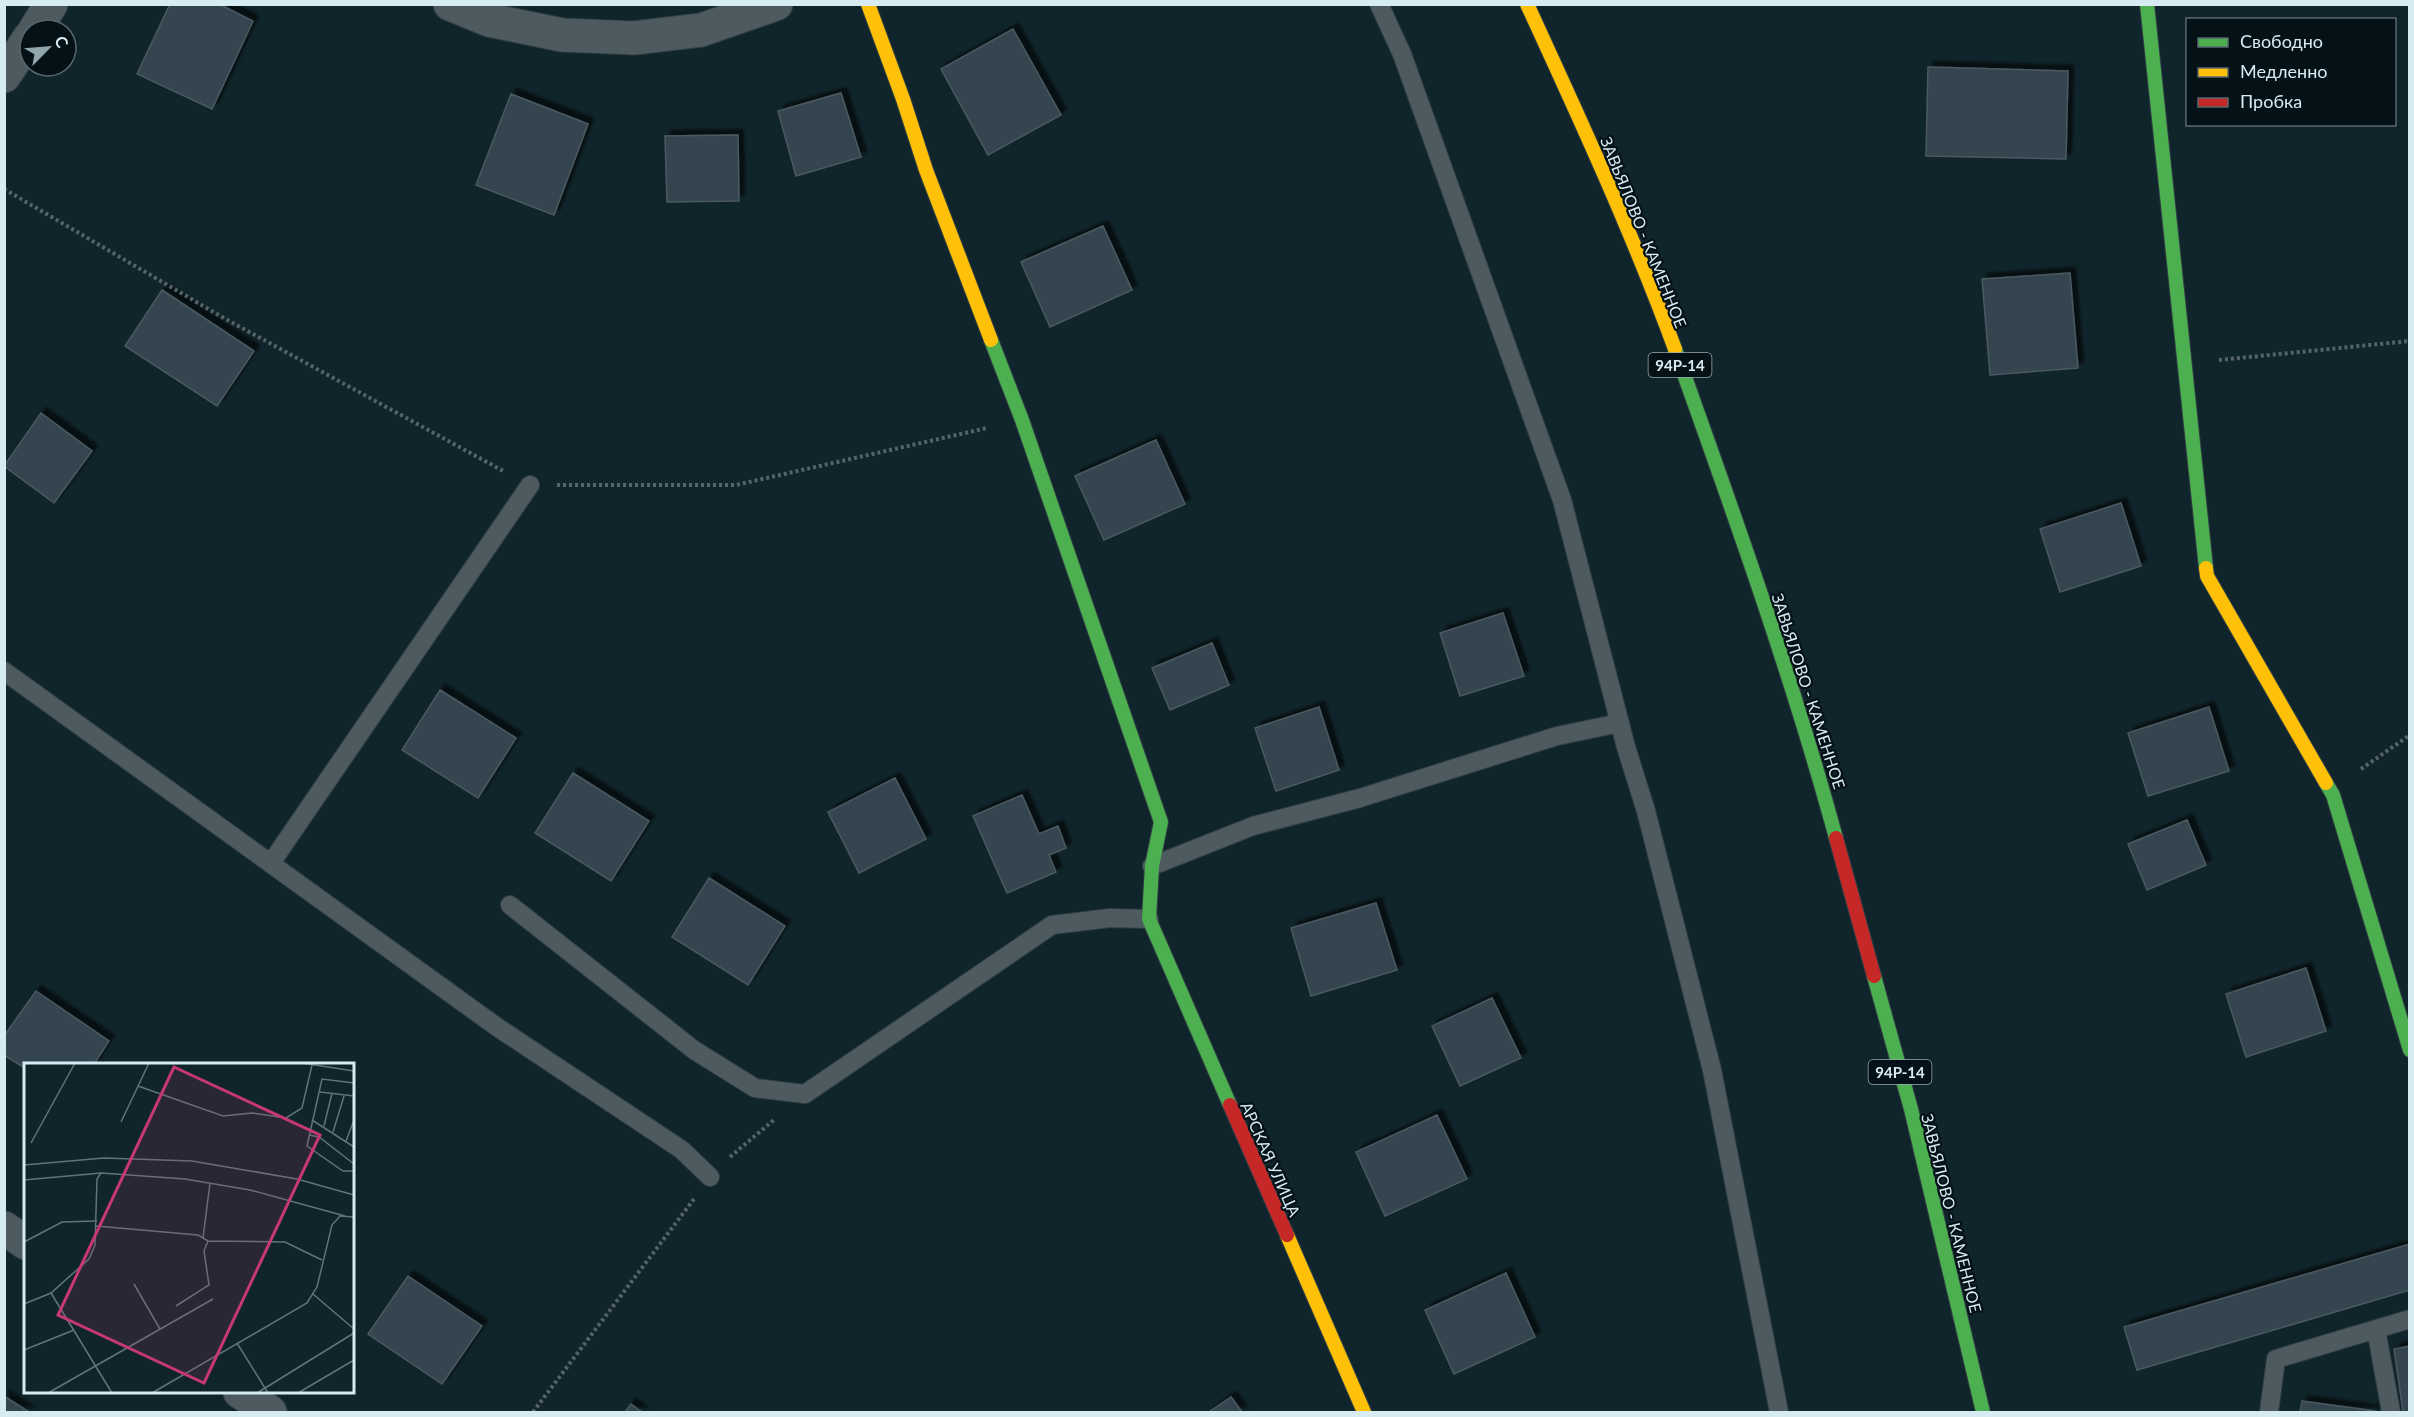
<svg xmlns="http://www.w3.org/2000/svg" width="2414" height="1417" font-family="Lato,sans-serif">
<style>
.building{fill:#34444f;stroke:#4b5960;stroke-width:1.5;filter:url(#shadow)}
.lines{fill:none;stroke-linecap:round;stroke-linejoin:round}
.lane-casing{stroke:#313f43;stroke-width:20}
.street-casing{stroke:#313f43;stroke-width:35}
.fast-casing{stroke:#313f43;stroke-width:16}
.slow-casing{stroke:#313f43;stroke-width:16}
.jam-casing{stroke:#313f43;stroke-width:16}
.path{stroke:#566367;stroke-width:4;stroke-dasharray:3 3;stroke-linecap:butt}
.lane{stroke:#4d5b61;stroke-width:18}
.street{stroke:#4d5b61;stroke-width:33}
.fast{stroke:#4caf50;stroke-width:14}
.slow{stroke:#ffc107;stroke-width:14}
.jam{stroke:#c62828;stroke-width:14}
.labels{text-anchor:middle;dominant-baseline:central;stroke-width:4.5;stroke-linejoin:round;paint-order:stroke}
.shield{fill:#041117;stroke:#98aab0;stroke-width:1.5}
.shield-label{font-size:15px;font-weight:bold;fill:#d7ebf2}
.street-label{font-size:16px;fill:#d7ebf2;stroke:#041117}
.inset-road{fill:none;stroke:#60747b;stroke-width:1.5}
.view{fill:#c53872;fill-opacity:0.15;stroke:#c53872;stroke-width:3}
.inset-edge{fill:none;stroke:#d7ebf2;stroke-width:3}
</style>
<defs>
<filter id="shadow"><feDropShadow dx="5.5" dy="-5.5" stdDeviation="1.5" flood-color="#0009"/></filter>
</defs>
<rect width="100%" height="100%" fill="#10252b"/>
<path class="building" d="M170,4H219L253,21L212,109L137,74Z
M1013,29L1061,115L988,155L941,69Z
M1928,67L2068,71L2066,159L1926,156Z
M841,93L861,157L796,176L778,111Z
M511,94L588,124L554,215L476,185Z
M738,135L739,201L667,202L665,136Z
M1103,226L1132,290L1050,327L1021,262Z
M2070,273L2078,368L1990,375L1982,279Z
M162,290L254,351L217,406L125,346Z
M41,413L92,451L54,503L4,466Z
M1156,440L1185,504L1104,540L1075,476Z
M2121,503L2141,566L2060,592L2040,529Z
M1503,613L1524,676L1460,696L1440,633Z
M1212,643L1229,685L1170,710L1152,668Z
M440,690L516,738L478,798L402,750Z
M1319,707L1339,770L1276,791L1255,728Z
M2209,707L2229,771L2148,796L2128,733Z
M573,773L649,821L611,881L535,833Z
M895,778L926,839L859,873L828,812Z
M1022,795L1039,834L1058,826L1066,848L1049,855L1056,872L1007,893L973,816Z
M2187,820L2206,865L2147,890L2128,844Z
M709,878L785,926L748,985L672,937Z
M1376,903L1397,970L1311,996L1291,928Z
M2306,968L2326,1031L2246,1057L2226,994Z
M36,991L109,1041L94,1064H26V1069L4,1055V1036Z
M1492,998L1521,1058L1460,1086L1432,1026Z
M1437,1115L1467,1179L1385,1216L1356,1152Z
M2410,1244V1290L2137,1370L2124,1327Z
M1506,1273L1535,1337L1454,1374L1425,1310Z
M408,1276L482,1326L442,1384L368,1334Z
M2410,1346V1412H2403L2394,1349Z
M4,1396L29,1412H4Z
M1231,1397L1242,1412H1209Z
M2302,1401L2375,1411V1412H2300Z
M631,1404L642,1412H625Z"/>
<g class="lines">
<defs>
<path id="lane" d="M1379,4L1402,54L1562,500L1626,747L1646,811L1712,1070L1779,1412
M4,671L497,1027L682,1150L710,1177
M271,863L530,485
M1152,866L1253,826L1360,798L1557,736L1620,723
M510,905L694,1050L755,1088L805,1094L1052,925L1110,918L1149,919
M2376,1329L2391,1412
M2269,1412L2276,1359L2410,1319"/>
<path id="street" d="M450,4L489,20L562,35L634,38L701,30L776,4
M35,30L51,4
M4,76L30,37
M4,1228L26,1243
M240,1392L270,1412"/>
<path id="fast" d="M2147,4L2206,568
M991,340L1022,420L1161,822L1152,866L1149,919L1230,1105
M1675,349C1733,511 1791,673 1836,838
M2326,783L2333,795L2410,1050
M1874,976L1911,1109L1983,1412"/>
<path id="slow" d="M868,4L903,99L926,170L991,340
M1527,4C1579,117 1632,232 1675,349
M2206,568L2207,576L2326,783
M1287,1235L1364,1412"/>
<path id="jam" d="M1836,838L1874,976
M1230,1105L1287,1235"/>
</defs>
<use href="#lane" class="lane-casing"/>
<use href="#street" class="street-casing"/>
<use href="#fast" class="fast-casing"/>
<use href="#slow" class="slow-casing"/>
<use href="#jam" class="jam-casing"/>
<path class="path" d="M4,189L222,317L505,472
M2219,360L2410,341
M557,485H736L987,428
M2361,769L2410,735
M730,1157L775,1119
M533,1412L694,1199"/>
<use href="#lane" class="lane"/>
<use href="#street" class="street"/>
<use href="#fast" class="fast"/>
<use href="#slow" class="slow"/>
<use href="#jam" class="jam"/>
</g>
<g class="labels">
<g class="shield">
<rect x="1648.5" y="353" width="63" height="24" rx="4.5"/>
<rect x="1868.5" y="1060" width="63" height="24" rx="4.5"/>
</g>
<g class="shield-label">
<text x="1680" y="365">94Р-14</text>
<text x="1900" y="1072">94Р-14</text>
</g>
<g class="street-label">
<text transform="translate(1644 232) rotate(68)">ЗАВЬЯЛОВО - КАМЕННОЕ</text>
<text transform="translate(1809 691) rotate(72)">ЗАВЬЯЛОВО - КАМЕННОЕ</text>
<text transform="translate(1271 1159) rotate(66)">АРСКАЯ УЛИЦА</text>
<text transform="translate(1952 1213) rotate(76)">ЗАВЬЯЛОВО - КАМЕННОЕ</text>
</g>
</g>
<g transform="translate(24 1063)">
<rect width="330" height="330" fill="#10252b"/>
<path class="inset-road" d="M278,0L330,8M330,20L298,16L283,83L319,108H330M114,23L199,53L228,50L262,55L278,45L288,2M296,29L330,33M288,57L330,84M97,59L125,0M300,63L308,30M309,69L320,33M285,72L295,74L330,101M322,78L330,57M7,80L51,0M0,102L80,95L168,98L273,116L330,132M0,117L77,110L161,116L226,127L321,153M72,163L174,172L184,178L261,179L298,197M179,175L186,120M0,179L38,159L73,158M110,221L136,266M27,230L88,330M289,231L330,266M0,241L27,230L65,196L71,182L73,116L77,110M152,243L185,222L180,188L184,178M213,280L244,330M0,287L50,267M24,330L189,236M128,330L283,240L293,224L308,162L316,153L330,154M233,330L330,270M274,330L330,297"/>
<path class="view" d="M150,4L296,72L180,320L34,252Z"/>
<rect width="330" height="330" class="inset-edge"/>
</g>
<rect width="2414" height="1417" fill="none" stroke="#d7ebf2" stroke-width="12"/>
<rect x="2186" y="18" width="210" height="108" fill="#041117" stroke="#58686f" stroke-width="1.5"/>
<rect x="2198" y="38" width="30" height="9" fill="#4caf50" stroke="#58686f" stroke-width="1.5"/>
<text x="2240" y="48" font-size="18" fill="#d7ebf2">Свободно</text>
<rect x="2198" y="68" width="30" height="9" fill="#ffc107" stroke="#58686f" stroke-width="1.5"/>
<text x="2240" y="78" font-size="18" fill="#d7ebf2">Медленно</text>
<rect x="2198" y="98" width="30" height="9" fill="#c62828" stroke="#58686f" stroke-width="1.5"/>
<text x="2240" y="108" font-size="18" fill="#d7ebf2">Пробка</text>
<g transform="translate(48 48) rotate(65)"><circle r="28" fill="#041117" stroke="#58686f" stroke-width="1.5"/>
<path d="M0-4.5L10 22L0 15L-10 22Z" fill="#91a6ac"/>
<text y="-9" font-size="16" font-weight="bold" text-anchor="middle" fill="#d7ebf2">С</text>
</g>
</svg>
